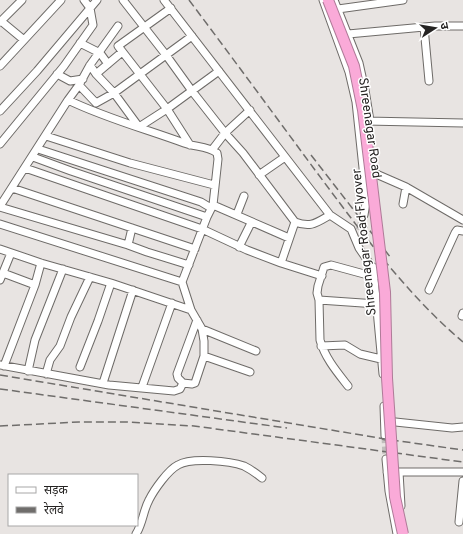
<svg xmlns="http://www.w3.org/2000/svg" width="463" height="534" font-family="Overpass,'Noto Sans Devanagari',sans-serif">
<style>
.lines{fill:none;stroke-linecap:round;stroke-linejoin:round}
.minor-tunnel{stroke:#c1bdbc;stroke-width:7;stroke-dasharray:7 3.5;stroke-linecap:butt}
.minor-casing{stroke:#6e6b68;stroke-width:9}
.minor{stroke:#fff;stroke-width:7}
.rail{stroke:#6f6d6b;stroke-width:1.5;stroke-dasharray:8 4;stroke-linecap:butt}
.highway-bridge-casing{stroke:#af7b98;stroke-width:12;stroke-linecap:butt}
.highway-bridge{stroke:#faaad8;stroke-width:10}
.labels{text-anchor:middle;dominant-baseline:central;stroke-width:3;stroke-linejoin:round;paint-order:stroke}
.street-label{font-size:13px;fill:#252322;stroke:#fff}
</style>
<rect width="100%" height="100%" fill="#e8e4e2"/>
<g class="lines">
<path class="minor-tunnel" d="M359,230L364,215
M385,436L386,459"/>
<defs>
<path id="minor" d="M123,0L166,55L192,91L225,133L243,153L295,222C311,228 316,223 330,215
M164,0L330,215L351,229L359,248L374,270
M323,0L349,72L356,102L363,168L366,203L364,215
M334,0L359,63L365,90L370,121
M171,8L118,46L167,109L190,145
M338,9L403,0
M1,21L24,40
M0,22L22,0
M424,27L429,81
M348,34L435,26H463
M80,43L100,53L108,64
M90,65L96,74L114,93L139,127L167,109L219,71
M0,66L61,0
M57,74L70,81L83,79
M96,74L122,52
M79,85L96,103L114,93L192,36
M0,111L37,71L97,0
M366,121L463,123
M46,136L130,163L214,185
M0,144L64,66L93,25L90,8L84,0
M38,149L201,202L211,208
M212,150L225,133L250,110
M33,157L71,171L207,217
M25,168L202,229L247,250L281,263L322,276
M367,170L406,187L463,220
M259,175L285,157
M12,188L195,249
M403,204L406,187
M213,205L289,238
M0,206L68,100L79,85L90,65L118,26
M0,207L128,245
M237,214L244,196
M0,224L182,282
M132,228L128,245L147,252L189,265
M239,247L251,223
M0,249L41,263L111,283L191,310
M281,263L295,222
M373,267L383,374
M3,273L35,285
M0,280L11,253
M429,290L455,233L457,230L463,231
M319,300L377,304
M462,316L463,313
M202,329L256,351
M321,346L345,345L360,354L381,359
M204,356L250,372
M0,365L109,385L174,391L180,389L183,383L192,384L195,383L204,356V341L202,329L191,310L182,282L207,217L213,205L218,159L217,153C208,146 195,147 184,143C146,129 105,118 68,100
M4,366L35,285L41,263
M80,367L98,321L111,283
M28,371L35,340L63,269
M46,374L50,360L60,346L71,317L90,277
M103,383L133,290
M183,383L178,378L177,374L197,320
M348,386C337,372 325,358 320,340L319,300L317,293L318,286L324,267L331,265L375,277
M142,387L172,303
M384,406L385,436
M386,421L452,428L463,427
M386,459L389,491L397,534
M387,472H463
M399,472L401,506
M459,522L463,481
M136,534C143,523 143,511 149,500C154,490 168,470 178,465C191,457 230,461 244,466C250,469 257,474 262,478"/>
</defs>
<use href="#minor" class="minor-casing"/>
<use href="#minor" class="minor"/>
<path class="rail" d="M189,0C231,56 273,113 315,170C360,230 405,293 463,342
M311,155L391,258
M0,375L385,439L463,450
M0,389L287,428
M0,426L79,422H126L194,426L463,462"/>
<defs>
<path id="highway-bridge" d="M328,0L354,66L363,110L385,292L387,378L395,497L403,534"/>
</defs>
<use href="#highway-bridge" class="highway-bridge-casing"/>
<use href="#highway-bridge" class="highway-bridge"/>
</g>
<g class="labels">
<g class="street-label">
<text transform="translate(369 128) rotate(82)">Shreenagar Road</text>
<text transform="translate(365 242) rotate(-96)">Shreenagar Road Flyover</text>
</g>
</g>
<rect x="8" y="474" width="130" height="52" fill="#ffffff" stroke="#a8a7a7"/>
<rect x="16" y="487" width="20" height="6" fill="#ffffff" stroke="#a8a7a7"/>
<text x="44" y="494" font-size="12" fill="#252322">सड़क</text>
<rect x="16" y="507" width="20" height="6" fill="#6f6d6b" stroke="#a8a7a7"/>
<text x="44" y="514" font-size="12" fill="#252322">रेलवे</text>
<g transform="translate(435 28) rotate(78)" stroke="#ffffff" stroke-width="3" paint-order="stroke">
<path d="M0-3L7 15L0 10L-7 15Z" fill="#252322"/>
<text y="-6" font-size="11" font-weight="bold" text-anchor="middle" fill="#252322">उ</text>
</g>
</svg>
